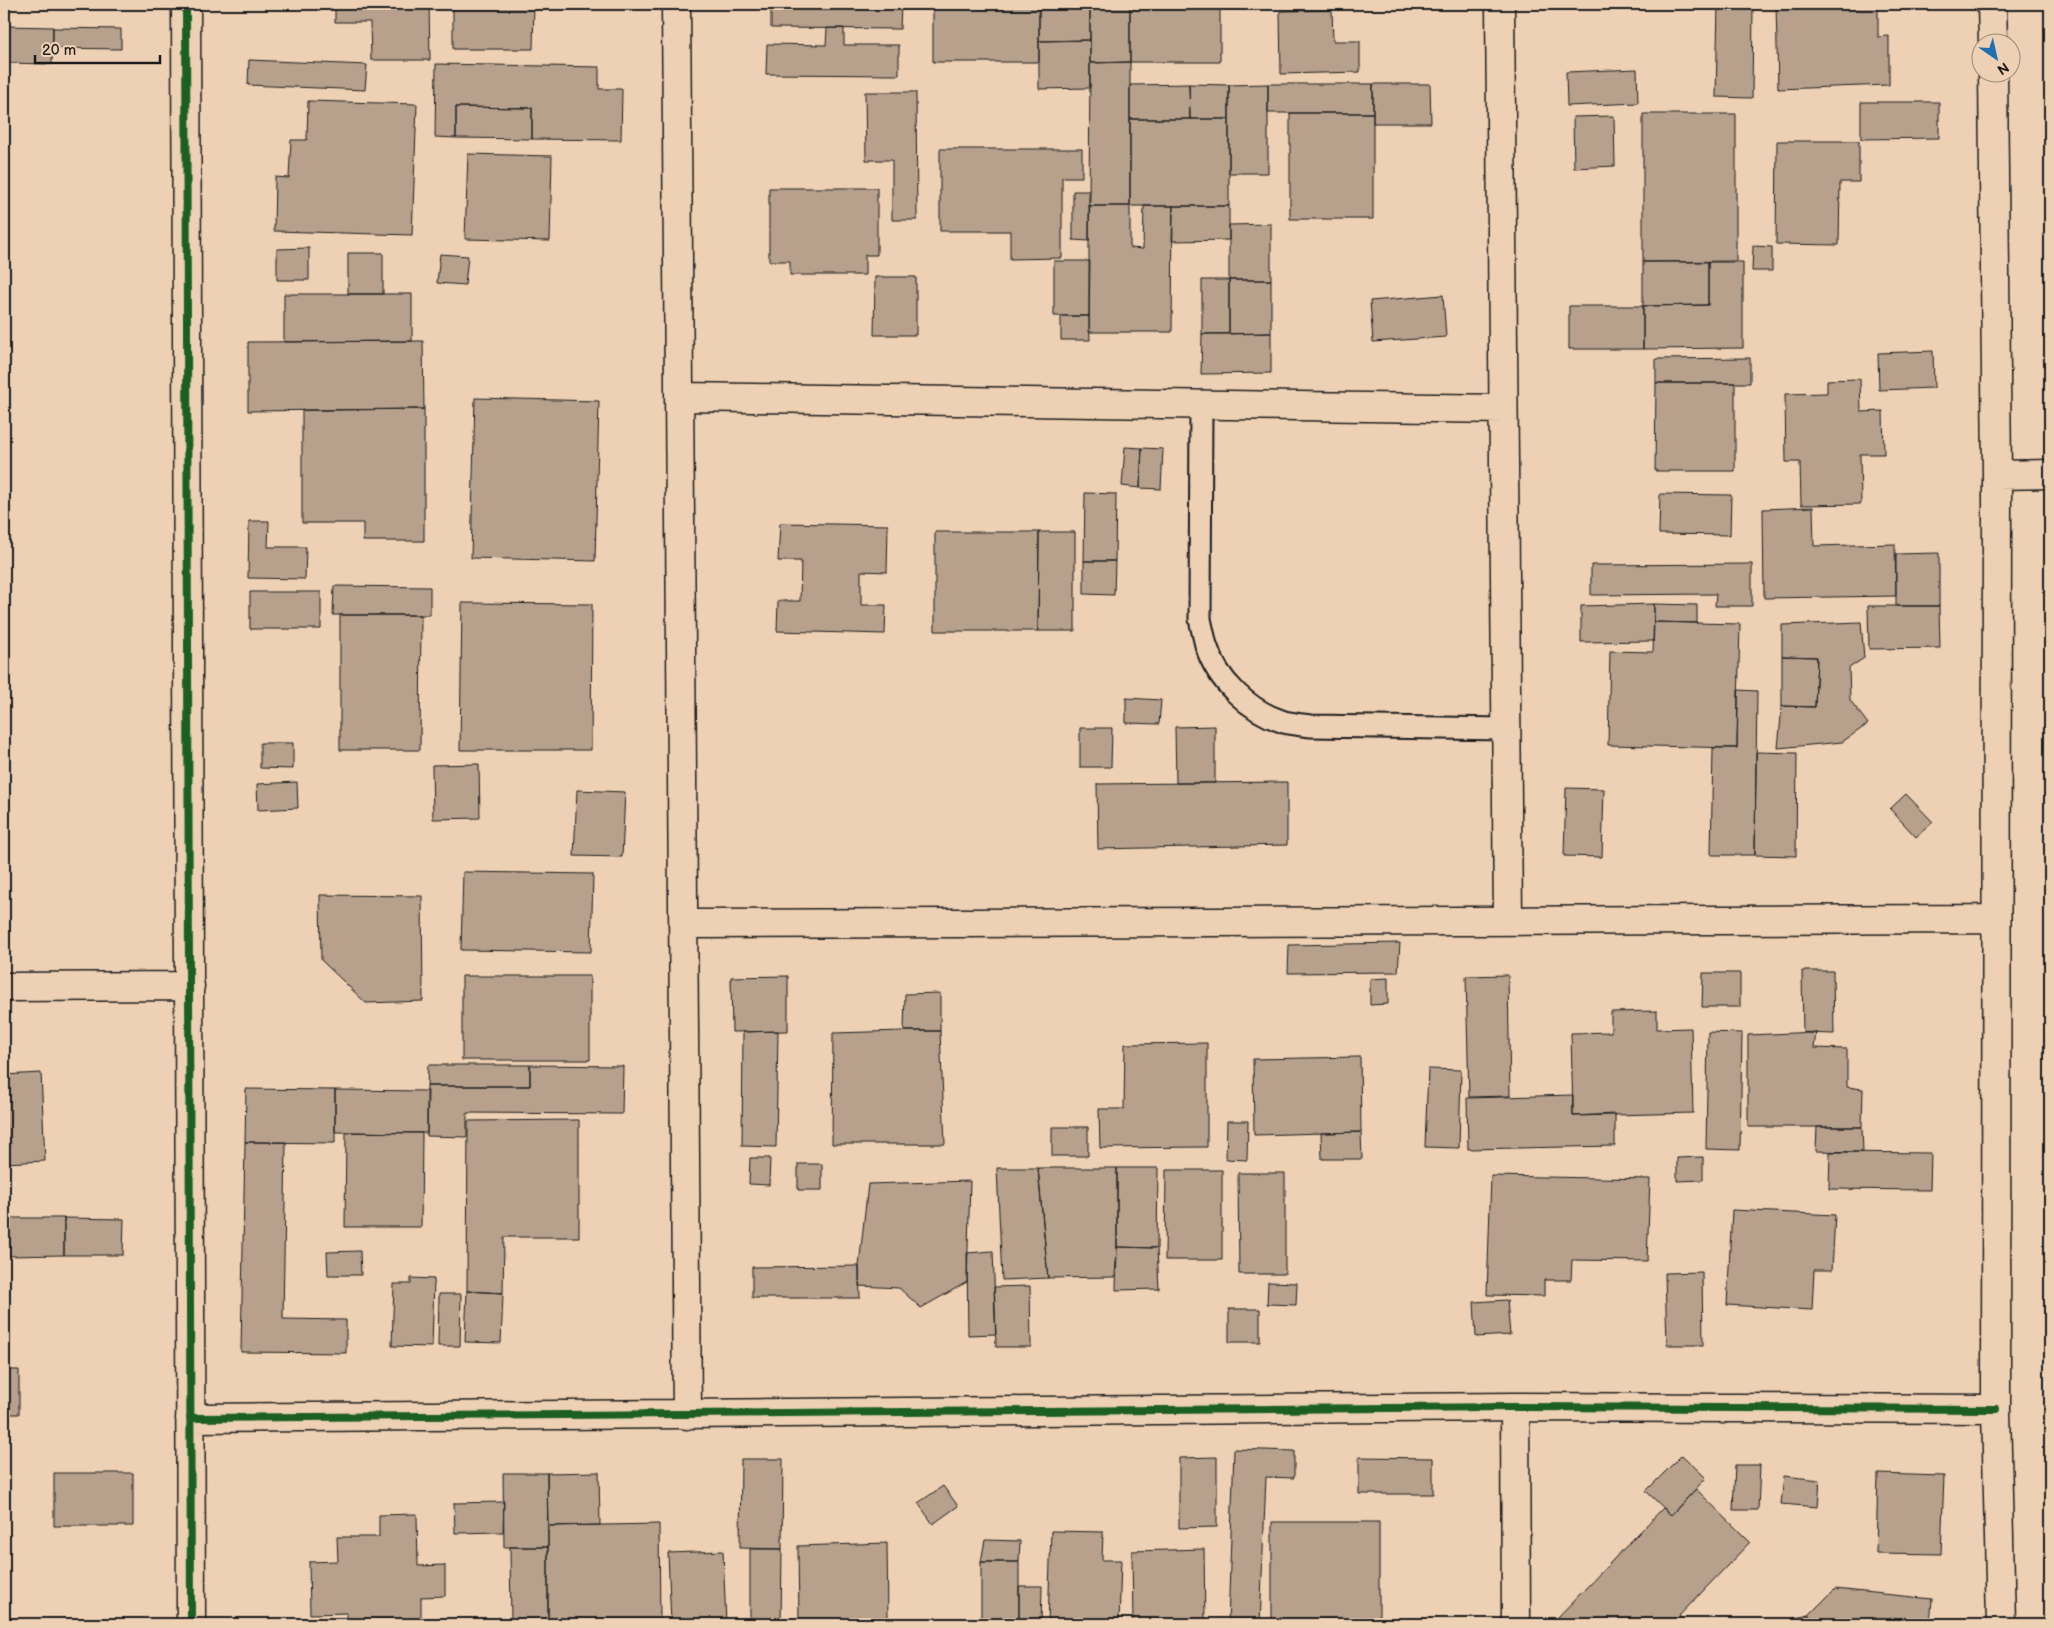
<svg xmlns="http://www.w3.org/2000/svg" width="2054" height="1628" font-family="'Balsamiq Sans',sans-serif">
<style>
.building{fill:#b7a18d;stroke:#1c1c1c}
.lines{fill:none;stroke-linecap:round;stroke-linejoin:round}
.lane-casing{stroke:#1c1c1c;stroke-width:25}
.street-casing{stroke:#1c1c1c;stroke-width:31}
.lane{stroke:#eed1b4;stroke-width:21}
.street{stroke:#eed1b4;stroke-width:28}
.cycleway-casing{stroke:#eed1b4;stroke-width:11}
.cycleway{stroke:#1b5e20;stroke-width:8}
</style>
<rect width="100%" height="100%" fill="#eed1b4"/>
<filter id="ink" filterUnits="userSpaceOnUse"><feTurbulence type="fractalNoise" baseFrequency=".02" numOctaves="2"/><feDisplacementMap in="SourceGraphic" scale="10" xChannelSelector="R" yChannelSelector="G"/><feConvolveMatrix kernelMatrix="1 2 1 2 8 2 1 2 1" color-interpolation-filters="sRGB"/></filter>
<g filter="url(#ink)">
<path class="building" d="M335,4H429L430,60H371L370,22H335Z
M453,4H534L533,49H453Z
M771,4H901L900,29L771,28Z
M933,4H1039V62H933Z
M1039,4H1090V40L1039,41Z
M1090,4H1130V62L1090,63Z
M1130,4H1220V62H1130Z
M1718,4H1753L1752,98L1716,97Z
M1776,4H1878V37L1889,36V85L1778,89Z
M1332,10L1333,41H1360V72L1281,74L1280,11Z
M4,26L53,27L52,64L4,63Z
M53,28L121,29V49L53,48Z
M827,28H844V45H899V75L766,74L767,44L826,45Z
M1090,40V88L1039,89V41Z
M249,60L367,65L365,90L248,85Z
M1130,62V206H1089L1090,63Z
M436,64L599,67V89H622L621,140L532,139V108L456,107V138L435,137Z
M1637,69L1638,103L1567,106L1566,72Z
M1189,84L1190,119H1130V85Z
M1189,84L1229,85V119H1190Z
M1268,84V173H1229V85Z
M1268,84H1373V113H1268Z
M1373,84H1430L1431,123H1373Z
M865,92H916L917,220H892V160H866Z
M308,101L417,104L412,235L274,231L275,177L289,178L291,140H307Z
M1861,102H1939V138L1861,139Z
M456,107L532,108V139L456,138Z
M1290,113H1373V219H1290Z
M1643,114H1736V261L1643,262Z
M1614,116L1615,166L1574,168L1573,117Z
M1130,119H1229V206H1130Z
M1777,141H1859V182H1840L1839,245L1776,244Z
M940,149H1082V177H1062V258L1010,259V231H940Z
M468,154L552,156L550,241L465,239Z
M769,188H877V255H865V275H790V261H769Z
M1073,191H1090L1089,241L1073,240Z
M1089,206H1130V248L1143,249L1144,206H1173L1172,332H1089Z
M1173,206H1229V240L1172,241Z
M1271,224V280H1229V225Z
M1753,246L1772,247V271H1752Z
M309,248V280H277V249Z
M348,253H383V294H348Z
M440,254L468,256L465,285L437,283Z
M1054,261H1090L1089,316H1054Z
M1643,262H1708V305L1643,306Z
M1708,262H1743V348L1643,349V306L1708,305Z
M875,277H916V335H874Z
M1202,280H1229V334H1202Z
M1229,280H1271V333L1229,334Z
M284,294H412V341L284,342Z
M1443,295L1446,337L1373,342L1370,301Z
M1569,306H1643V349H1569Z
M1061,316H1089L1090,340H1061Z
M1271,333V373L1201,374L1202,334Z
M423,341L424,409L248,411V342Z
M1933,351L1934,388L1879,390L1878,353Z
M1750,358V383H1656V359Z
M1860,379L1861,412L1883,411L1884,454H1860L1861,504L1801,505L1800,462H1786L1785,394L1827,393V380Z
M1656,383H1735V471H1655Z
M475,398L599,401L595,561L471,558Z
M424,409V541H363V523H302V410Z
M1125,447L1142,448L1140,488L1122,486Z
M1142,448L1163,449L1161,489L1140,488Z
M1085,493L1116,494L1115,561H1084Z
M1660,494L1731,495L1730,535L1659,534Z
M1813,507L1814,546L1895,544L1896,596L1764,598L1763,509Z
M249,521H269L268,547H306L305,579L248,578Z
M780,523L888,525L887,572L861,571V605H886L885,634L777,631L778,601H800L801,561H778Z
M935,532H1039L1038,631H935Z
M1039,532H1075V631H1038Z
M1939,553V606H1896V554Z
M1084,561H1115L1114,595L1084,594Z
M1752,564V606H1715L1716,594L1591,595V565Z
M334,586L430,587V615H333Z
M250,592H321V629H250Z
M462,603L592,604L591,750H460Z
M1654,604L1697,605V623L1654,622Z
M1654,604L1653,641L1581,642V606Z
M1868,606H1939L1940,648L1869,649Z
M340,615H421L420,750H340Z
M1654,622L1740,624L1737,748L1608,745L1610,651L1653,652Z
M1861,622L1864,658L1849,668L1850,700L1868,724L1842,742L1778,748L1782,706L1815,707L1817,657L1782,656V625Z
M1782,656L1817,657L1815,707L1782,706Z
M1738,690L1757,691L1755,855H1711L1713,748H1737Z
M1126,698L1161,700L1159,724L1126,723Z
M1215,726V783H1176L1175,727Z
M1080,728H1112L1111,767H1080Z
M260,743H293V769L260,768Z
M1756,752L1797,753L1796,856L1755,855Z
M479,764L480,818L433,819L432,765Z
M297,782L298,808L258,810L257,784Z
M1287,782V845L1098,849L1097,784Z
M1566,788L1604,789L1602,857L1564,856Z
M577,790L625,792L622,857L574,856Z
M1906,794L1933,822L1916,837L1890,809Z
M463,872L593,874L591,952L461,950Z
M320,895L422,896L423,1001L366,1003L321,960Z
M1400,943L1398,972L1288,973L1289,945Z
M1802,971H1833L1834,1034L1803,1033Z
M1703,973H1740V1007H1702Z
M1508,975L1510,1096L1469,1097L1466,976Z
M462,976H590V1060H462Z
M788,976V1031L732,1032L731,977Z
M1388,978V1004L1370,1005V979Z
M940,993V1031H904L905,994Z
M1657,1011V1029L1691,1028L1693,1113L1573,1116L1571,1033L1611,1032V1012Z
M778,1031L776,1147L742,1146L743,1032Z
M904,1031H940L945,1144H832L833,1033Z
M1708,1032L1742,1033L1740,1150L1706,1149Z
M1816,1032L1814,1048L1847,1049V1087L1863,1089L1862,1127H1748V1035Z
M1207,1043V1147L1100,1148L1099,1109H1124L1125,1044Z
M1360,1057L1361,1132L1254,1135L1253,1059Z
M428,1065H530V1086H427Z
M530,1065L623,1066L622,1114L467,1113V1137L427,1136V1086H530Z
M1428,1069L1461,1070L1459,1148L1425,1147Z
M41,1073L45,1161L4,1163V1075Z
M246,1089L335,1090V1143L245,1142Z
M335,1090L428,1091L427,1133L335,1132Z
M1573,1095V1116L1615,1114V1146L1468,1149L1467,1098Z
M579,1120V1237H504L503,1293L467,1291L468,1121Z
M1227,1121H1248L1247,1160L1226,1159Z
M1052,1127H1088V1156H1052Z
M1817,1127H1862L1863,1152L1816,1151Z
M346,1132L422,1133L421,1227H345Z
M1361,1132L1362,1159H1322L1321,1133Z
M245,1142H286L283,1319L346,1320V1353L241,1352Z
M1830,1152L1931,1153L1930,1190L1829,1189Z
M1703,1157V1180L1677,1181V1158Z
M750,1158H770L769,1185L749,1184Z
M798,1164H822V1190H798Z
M997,1168H1038L1048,1278L1002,1280Z
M1038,1168H1117V1247L1115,1277L1048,1278Z
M1117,1168H1158L1157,1248L1117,1247Z
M1166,1170H1222V1260H1165Z
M1238,1173H1285V1274H1239Z
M1491,1176L1650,1179L1647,1261L1572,1260L1571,1280H1544V1296L1487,1295Z
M970,1181L967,1282L921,1308L899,1288L859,1286V1266L868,1184Z
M1732,1210L1835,1215L1832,1270H1814L1812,1310L1727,1305Z
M4,1218H64V1255L4,1256Z
M64,1218L124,1219L123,1255H64Z
M1117,1247L1157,1248L1159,1289L1116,1290Z
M360,1251L361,1275H328L327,1252Z
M993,1251L996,1334L968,1335L967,1253Z
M859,1266L860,1298H752V1267Z
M1702,1272L1703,1345H1667L1665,1273Z
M411,1278L434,1279L432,1347L392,1346L394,1284H411Z
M1268,1282L1297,1283L1296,1305L1267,1304Z
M1030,1286L1031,1347H996L994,1287Z
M467,1291L503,1293L501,1343L465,1342Z
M439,1294H461L460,1346H438Z
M1507,1300L1510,1335L1476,1337L1474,1302Z
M1229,1309H1260V1342H1229Z
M4,1370H19V1414H4Z
M1234,1449L1294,1451V1478L1266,1477L1260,1624H1228Z
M1682,1455L1706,1478L1671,1515L1646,1491Z
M1217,1457V1527L1179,1528V1458Z
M1359,1457L1433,1458V1494H1359Z
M741,1459H783L782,1549L740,1548Z
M1735,1465H1760L1758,1510H1733Z
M599,1472L600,1525L548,1526L547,1473Z
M54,1473H133V1526H54Z
M503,1473H547L548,1547H504Z
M1878,1474L1944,1476L1941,1554L1876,1553Z
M1784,1476L1820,1480L1818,1507L1781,1504Z
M943,1486L958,1506L933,1524L918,1503Z
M1696,1489L1750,1542L1679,1616L1688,1624H1566L1558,1617L1663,1508L1671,1515Z
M504,1502L503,1532L455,1533L454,1503Z
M417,1514L418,1566L445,1565V1596L421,1597V1624H347V1613L310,1614L309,1562L338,1561L337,1537H379V1515Z
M1272,1522H1379V1622H1272Z
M659,1524L660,1624H548V1526Z
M1051,1531L1103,1532L1102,1560H1121L1119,1624H1048Z
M985,1540L1020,1541L1019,1562H981Z
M887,1543L888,1618L799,1621L798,1546Z
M510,1547H548V1624H511Z
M750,1549H782L781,1624H750Z
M1204,1549L1205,1624H1133L1132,1551Z
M723,1551L726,1624H671L668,1553Z
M981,1562H1019V1624H981Z
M1019,1586H1042L1041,1624H1019Z
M1835,1589L1932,1599L1930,1624H1816L1809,1615Z
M1809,1615L1816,1624H1786V1620Z
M1760,1620H1786V1624H1760Z"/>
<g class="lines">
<defs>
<path id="lane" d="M1201,404L1200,619C1202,628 1204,637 1206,645C1217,681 1249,711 1284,722C1293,724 1303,725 1311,726L1506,729"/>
<path id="street" d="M186,4L191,1624
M676,4L687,1415
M1500,4L1508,920
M1992,4L1993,42
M1993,72L1997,475L1996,1409L2001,1624
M679,397L1503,409
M1997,475L2050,474
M683,924L1995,919
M4,987L190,986
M1515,1407L1516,1624
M190,1418L1515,1407L1996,1409"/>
</defs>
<use href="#lane" class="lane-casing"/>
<use href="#street" class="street-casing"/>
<use href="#lane" class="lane"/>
<use href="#street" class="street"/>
<defs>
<path id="cycleway" d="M186,4L191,1624
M190,1418L1515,1407L1996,1409"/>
</defs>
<use href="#cycleway" class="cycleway-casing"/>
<use href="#cycleway" class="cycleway"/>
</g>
</g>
<rect width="2054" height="1628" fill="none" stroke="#eed1b4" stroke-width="20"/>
<rect x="10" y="10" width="2034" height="1608" fill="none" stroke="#1c1c1c" stroke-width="2" filter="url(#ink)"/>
<g transform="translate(1996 58) rotate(146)"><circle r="24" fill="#eed1b4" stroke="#9a8977"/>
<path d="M0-4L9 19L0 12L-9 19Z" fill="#1f6fb2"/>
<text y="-8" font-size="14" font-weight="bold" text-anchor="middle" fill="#1c1c1c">N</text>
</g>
<path d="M35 55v8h125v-8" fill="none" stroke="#1c1c1c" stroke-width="2.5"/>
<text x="42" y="55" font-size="15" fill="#1c1c1c" stroke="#eed1b4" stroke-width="4" paint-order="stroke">20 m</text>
</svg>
